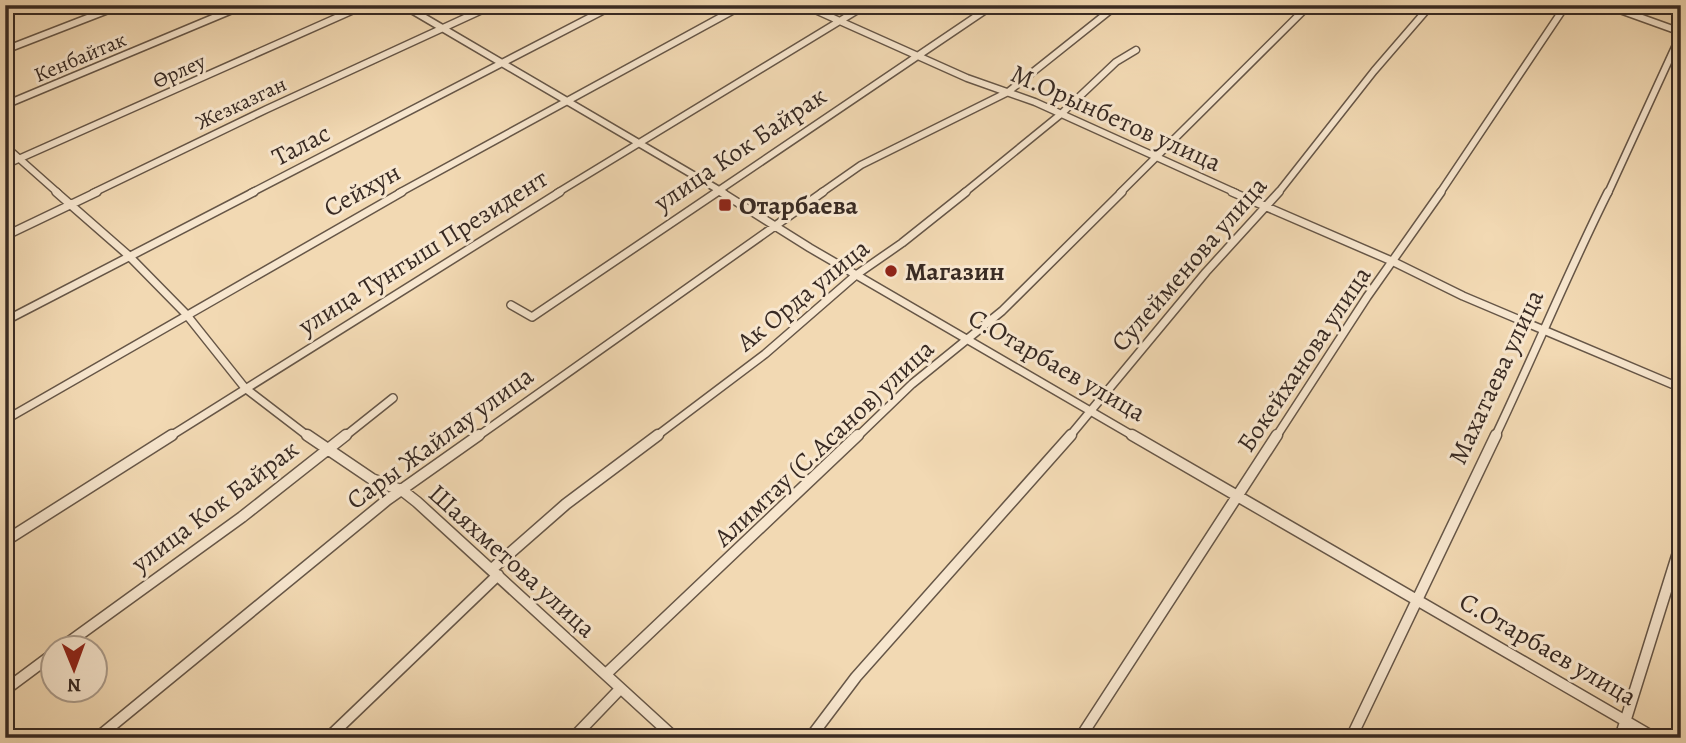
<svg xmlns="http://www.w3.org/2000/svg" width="1686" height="743" font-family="Alegreya,serif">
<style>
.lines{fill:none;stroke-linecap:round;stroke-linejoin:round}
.minor-far2-casing{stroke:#665647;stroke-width:9}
.minor-far1-casing{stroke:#665647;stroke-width:10}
.minor-casing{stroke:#665647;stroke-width:13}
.minor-far2{stroke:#f7e6ce;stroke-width:6}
.minor-far1{stroke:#f7e6ce;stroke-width:7}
.minor{stroke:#f7e6ce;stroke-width:10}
.poi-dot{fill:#8f2418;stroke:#f7e6ce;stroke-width:2.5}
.labels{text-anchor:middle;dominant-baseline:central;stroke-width:6;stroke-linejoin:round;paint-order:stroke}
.far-street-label{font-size:21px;fill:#382a23;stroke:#f7e6ce}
.street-label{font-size:26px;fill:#382a23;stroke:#f7e6ce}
.poi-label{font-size:26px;font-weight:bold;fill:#382a23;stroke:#f7e6ce;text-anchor:start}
</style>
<rect width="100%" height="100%" fill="#f2d9b3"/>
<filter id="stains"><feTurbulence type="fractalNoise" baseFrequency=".00286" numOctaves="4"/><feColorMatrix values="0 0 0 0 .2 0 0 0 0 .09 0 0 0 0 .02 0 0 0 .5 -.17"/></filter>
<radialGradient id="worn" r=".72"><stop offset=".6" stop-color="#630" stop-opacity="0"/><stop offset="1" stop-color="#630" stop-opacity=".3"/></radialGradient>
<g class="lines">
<defs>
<path id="minor-far2" d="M403,5L724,193
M804,5L967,78L1035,102L1236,193
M1606,5L1681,32
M5,50L121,5
M5,105L244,5
M5,146L58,193
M5,165L365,5
M93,193L267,109L493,5
M251,193L614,5
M399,193L743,5
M557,193L866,5
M715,193L993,5
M821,193L861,165L1008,92L1117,5
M964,193L1061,114L1116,62L1136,50
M1120,193L1309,5
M1278,193L1374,71L1431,5
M1440,193L1566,5
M1608,193L1681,34"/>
<path id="minor-far1" d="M56,192L128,255L186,314L245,388L309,437
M721,192L810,248L1135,437
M1232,192L1394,262L1463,296L1681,388
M5,236L97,192
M511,305L532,317L717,192
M5,321L254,192
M5,420L402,192
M169,437L560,192
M344,437L393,398
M477,437L823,192
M655,437L765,354L856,275L902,243L966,192
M857,437L912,384L1002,311L1122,192
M1069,437L1206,272L1279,192
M1276,437L1367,297L1441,192
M1495,437C1534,355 1568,272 1608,192"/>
<path id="minor" d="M307,435L372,479L403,491L417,502L675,738
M1132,435L1655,738
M5,541L172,435
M492,569L566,504L658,435
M61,648L242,517L346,435
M606,674L858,435
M5,690L52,655
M97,738L387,500L479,435
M328,738L498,575
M573,738L620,689
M810,738L856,677L1071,435
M1080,738L1277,435
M1351,738L1496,435
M1620,738L1681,543"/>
</defs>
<use href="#minor-far2" class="minor-far2-casing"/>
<use href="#minor-far1" class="minor-far1-casing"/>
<use href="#minor" class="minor-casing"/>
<use href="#minor-far2" class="minor-far2"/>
<use href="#minor-far1" class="minor-far1"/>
<use href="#minor" class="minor"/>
</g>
<g class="poi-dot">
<rect x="718" y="198" width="14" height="14" rx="3.5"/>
<circle cx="891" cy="271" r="7"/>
</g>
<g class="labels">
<g class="far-street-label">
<text transform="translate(80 57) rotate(-23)">Кенбайтак</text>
<text transform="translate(179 71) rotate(-24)">Өрлеу</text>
<text transform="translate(241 103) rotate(-25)">Жезказган</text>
</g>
<g class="street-label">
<text transform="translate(1116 118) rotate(24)">М.Орынбетов улица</text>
<text transform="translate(301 145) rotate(-27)">Талас</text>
<text transform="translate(740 149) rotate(-34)">улица Кок Байрак</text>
<text transform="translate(362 190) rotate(-29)">Сейхун</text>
<text transform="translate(423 252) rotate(-32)">улица Тунгыш Президент</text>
<text transform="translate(1189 264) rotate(-49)">Сулейменова улица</text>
<text transform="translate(803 295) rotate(-39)">Ак Орда улица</text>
<text transform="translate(1304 359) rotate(-56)">Бокейханова улица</text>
<text transform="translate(1057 365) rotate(30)">С.Отарбаев улица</text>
<text transform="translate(1496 377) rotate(-65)">Махатаева улица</text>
<text transform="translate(440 438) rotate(-36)">Сары Жайлау улица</text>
<text transform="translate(824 443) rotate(-43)">Алимтау (С.Асанов) улица</text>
<text transform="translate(215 506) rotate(-37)">улица Кок Байрак</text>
<text transform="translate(512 561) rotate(42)">Шаяхметова улица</text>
<text transform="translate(1548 649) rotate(30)">С.Отарбаев улица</text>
</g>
<g class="poi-label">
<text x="739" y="205">Отарбаева</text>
<text x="905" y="271">Магазин</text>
</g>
</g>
<rect width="1686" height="743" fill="none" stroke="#f2d9b3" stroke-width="28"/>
<rect x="7" y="7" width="1672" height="729" fill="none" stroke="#382a23" stroke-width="3.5"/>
<rect x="14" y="14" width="1658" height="715" fill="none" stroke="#382a23" stroke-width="2"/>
<g transform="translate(74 669) rotate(179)"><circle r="33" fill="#f7e6ce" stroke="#ab9b8a" stroke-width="2"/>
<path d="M0-5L12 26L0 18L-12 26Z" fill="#8f2418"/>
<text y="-10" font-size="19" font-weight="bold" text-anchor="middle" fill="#382a23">N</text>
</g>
<rect width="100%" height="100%" filter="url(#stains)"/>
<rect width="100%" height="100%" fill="url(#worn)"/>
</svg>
